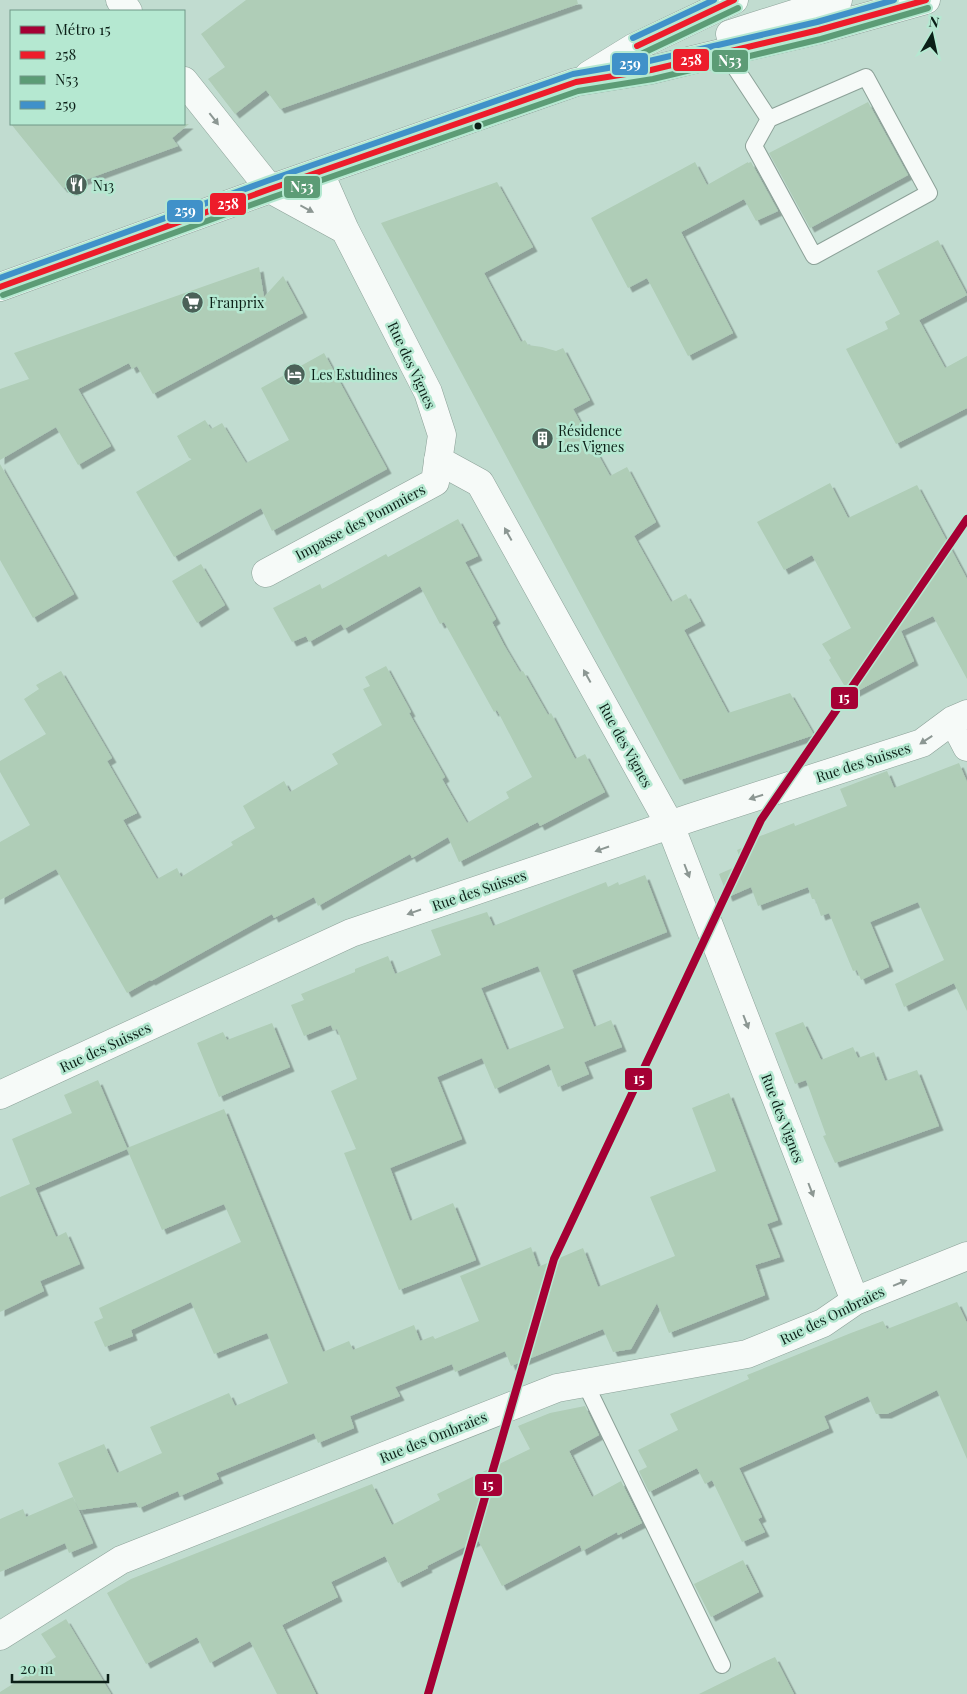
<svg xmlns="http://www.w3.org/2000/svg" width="967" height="1694" font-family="'Playfair Display',serif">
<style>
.building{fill:#afcdb7;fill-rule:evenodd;filter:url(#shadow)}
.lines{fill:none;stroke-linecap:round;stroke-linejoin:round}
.lane-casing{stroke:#8ca198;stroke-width:18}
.street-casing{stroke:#8ca198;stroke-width:29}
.primary-casing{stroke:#8ca198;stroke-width:29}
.lane{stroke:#f6faf8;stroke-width:16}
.street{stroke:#f6faf8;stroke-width:28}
.primary{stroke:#f6faf8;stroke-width:28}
.bus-1-casing{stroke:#b5e8d1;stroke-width:10}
.bus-2-casing{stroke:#b5e8d1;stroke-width:10}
.bus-3-casing{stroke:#b5e8d1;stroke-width:10}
.bus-1{stroke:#ed1c2a;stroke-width:6}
.bus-2{stroke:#5c9c76;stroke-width:6}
.bus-3{stroke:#4091c9;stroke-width:6}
.metro-1-casing{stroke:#b5e8d1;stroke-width:11}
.metro-1{stroke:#a50034;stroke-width:8}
.oneway{fill:#8c9793}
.bus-dot{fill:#0b1f17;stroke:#b5e8d1;stroke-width:2}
.labels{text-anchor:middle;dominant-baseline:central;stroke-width:5;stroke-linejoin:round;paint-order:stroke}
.poi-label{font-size:14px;fill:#0b1f17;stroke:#b5e8d1;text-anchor:start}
.street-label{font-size:14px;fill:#0b1f17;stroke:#b5e8d1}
.line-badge{stroke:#b5e8d1;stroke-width:2}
.badge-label{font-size:14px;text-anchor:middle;font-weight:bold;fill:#fff}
</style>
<defs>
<filter id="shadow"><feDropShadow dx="4.5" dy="4.5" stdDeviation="0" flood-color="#0004"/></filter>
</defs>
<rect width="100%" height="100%" fill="#c1dcd0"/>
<path class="building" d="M246,0H577L578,4L280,109L266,90L235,114L208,79L225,67L201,34Z
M868,102L908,175L810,228L769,153Z
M11,124H189L172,138L178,146L63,188Z
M695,162L707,185L748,162V163L751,162L778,211L756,221L744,199L681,232L733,333L688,356L647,278L628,288L591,218Z
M497,182L533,247L484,273L521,342L525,340L528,345L542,347L556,351L563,348L590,400L573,409L610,476L627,467L656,522L634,536L671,602L686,594L701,621L684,630L728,713L790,693L814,735L680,780L381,223Z
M938,240L967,295L919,320L945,368L967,356V408L896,444L846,349L888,329L885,322L900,314L877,271Z
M259,267L264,297L283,276L303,313L153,394L137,366L132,369L129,363L78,389L111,446L78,465L56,427L0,460V389L29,379L14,353Z
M324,353L387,469L272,531L261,508L174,557L136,492L192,459L189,458L177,436L205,420L211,429L222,423L246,463L289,440L261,388Z
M0,464L74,594L33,618L0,560Z
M830,483L848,518L917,485L967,579V679L933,616L901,631L914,661L850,695L829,660L831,658L822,644L851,628L812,555L784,570L757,522Z
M458,519L478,556L465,562L496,619L492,622L504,645L520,672L523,671L548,715L551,713L575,759L585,754L605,792L540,826L538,822L459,862L448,837L412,858L410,854L318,906L314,897L274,918L272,914L151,981L150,980L127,993L56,869L0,900V842L30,825L0,772V761L46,734L24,699L39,689L36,685L61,671L112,758L107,761L137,813L123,820L157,879L177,868L181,877L233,845L231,842L255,828L243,806L284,781L290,792L338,764L332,754L382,725L363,689L370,686L365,677L386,666L411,712L409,713L445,777L442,779L467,823L509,798L506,792L532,777L497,710L494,712L444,622L440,624L420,586L344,629L341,624L309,642L306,636L292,642L273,608L320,584L322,589L386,554L388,557Z
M201,564L225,605L197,623L172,581Z
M959,763L967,782V1011L954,983L904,1007L895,984L944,960L918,902L870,922L889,967L861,980L857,970L853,971L829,913L821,916L815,899H812L808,887L758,906L751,887L728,897L719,874L742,864L737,850L752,844L750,840L794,823L795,826L847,806L840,789L887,771L894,788Z
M645,875L667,932L572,970L594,1027L611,1020L622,1047L584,1062L589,1074L558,1087L549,1064L495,1089L482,1058L437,1077L462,1139L390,1168L410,1221L453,1203L476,1260L399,1290L344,1153L356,1149L331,1091L357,1079L337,1029L333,1030L331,1025L304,1036L291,1005L304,1000L301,994L355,972V969L388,956L395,974L441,955L431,930L487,912L493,926L606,882L608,887L618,882L619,885ZM538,966L564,1028L507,1050L481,988Z
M803,1022L821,1060L853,1047L858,1058L874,1052L885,1081L917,1070L939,1126L835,1163L823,1136L826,1135L806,1080L795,1084L775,1033Z
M272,1023L290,1067L219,1097L197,1043L223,1032L227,1040Z
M98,1080L127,1148L224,1109L323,1352L349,1341L353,1350L414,1325L420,1341L433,1336L435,1339L479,1321L460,1276L531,1247L538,1267L583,1248L598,1287L675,1256L650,1197L716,1171L692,1108L729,1093L778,1220L767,1224L780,1257L755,1265L765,1295L669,1333L657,1303L631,1349L613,1352L603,1329L511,1366L505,1351L455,1372L452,1364L395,1387L400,1396L350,1416L354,1428L318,1443L314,1433L216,1473L219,1479L180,1496L178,1491L139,1508L136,1502L79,1510L58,1463L104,1444L117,1473L162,1453L150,1427L229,1393L235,1406L288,1383L267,1333L214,1354L191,1302L131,1330L133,1336L105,1347L94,1322L103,1318L99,1308L241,1242L224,1204L162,1230L127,1149L35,1188L56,1237L66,1232L80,1264L40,1281L44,1291L0,1312V1197L30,1184L12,1139L72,1113L64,1095Z
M957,1302L967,1323V1459L937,1390L887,1414H876L868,1396L824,1416L829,1428L739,1468L762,1517L758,1519L765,1532L742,1542L712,1480L705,1484L697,1468L649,1492L639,1471L647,1467L638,1450L678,1430L670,1414L749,1379L747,1375L851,1333L883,1321L887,1329Z
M585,1406L599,1435L569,1451L592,1497L621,1481L642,1523L618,1535L617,1532L582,1551L580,1545L502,1586L478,1540L427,1566L428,1568L398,1583L385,1556L331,1582L338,1597L282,1625L316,1694H277L250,1641L210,1663L197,1637L146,1664L107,1593L131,1579L372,1484L392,1525L440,1500L437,1494L530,1449L518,1426L550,1413Z
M73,1497L93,1543L69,1553L65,1543L0,1572V1519L23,1509L26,1517Z
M743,1560L759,1592L711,1617L694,1584Z
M66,1619L111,1694H0V1692L56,1657L41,1634Z
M775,1657L794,1694H699L764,1662Z"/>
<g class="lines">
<defs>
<path id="lane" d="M725,52L769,119L754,146L814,256L929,193L866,77L769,119
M585,1383L722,1665"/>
<path id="street" d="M120,0L128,11
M184,81L270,189L345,230
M438,460L480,483L670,825L855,1301
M266,573L435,482L442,435L428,392L345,230L320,173
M953,720L967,747
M0,1095L351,933L690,818L922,743L953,720L967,714
M0,1636L121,1560L557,1388L747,1354L823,1323L855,1301L967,1256"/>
<path id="primary" d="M730,34L838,0
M589,75L633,48L734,0
M0,287L270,189L576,82L651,70L725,52L819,30L926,0"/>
</defs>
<use href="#lane" class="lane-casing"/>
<use href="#street" class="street-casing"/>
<use href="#primary" class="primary-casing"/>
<use href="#lane" class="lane"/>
<use href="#street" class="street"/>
<use href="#primary" class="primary"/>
<defs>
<path id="bus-1" d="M637,46L734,0
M0,287L270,189L576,82L651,70L819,30L926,0"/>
<path id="bus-2" d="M641,54L738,8
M3,295L273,197L578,91L653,79L821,39L928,8"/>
<path id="bus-3" d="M633,38L714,0
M0,278L267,181L573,74L649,61L817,22L894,0"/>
</defs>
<use href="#bus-1" class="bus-1-casing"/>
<use href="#bus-2" class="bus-2-casing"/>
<use href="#bus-3" class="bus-3-casing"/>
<use href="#bus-1" class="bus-1"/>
<use href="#bus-2" class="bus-2"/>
<use href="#bus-3" class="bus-3"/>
<defs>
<path id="metro-1" d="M428,1694L554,1259L761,820L967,519"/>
</defs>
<use href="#metro-1" class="metro-1-casing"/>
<use href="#metro-1" class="metro-1"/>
</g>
<defs><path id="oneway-solid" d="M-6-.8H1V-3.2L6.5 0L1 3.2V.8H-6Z" transform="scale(1.25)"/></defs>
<g class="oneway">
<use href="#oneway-solid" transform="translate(214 119) rotate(52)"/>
<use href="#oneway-solid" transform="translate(307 209) rotate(28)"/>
<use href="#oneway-solid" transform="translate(508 534) rotate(-119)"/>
<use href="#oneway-solid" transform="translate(587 676) rotate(-119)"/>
<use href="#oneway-solid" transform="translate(926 740) rotate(147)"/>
<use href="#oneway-solid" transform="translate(756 797) rotate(162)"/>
<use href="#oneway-solid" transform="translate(602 849) rotate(161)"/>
<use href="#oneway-solid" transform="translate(687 871) rotate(69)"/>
<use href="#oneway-solid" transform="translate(414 912) rotate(161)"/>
<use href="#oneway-solid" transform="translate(746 1022) rotate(69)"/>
<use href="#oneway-solid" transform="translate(811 1190) rotate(69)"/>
<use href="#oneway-solid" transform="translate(900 1283) rotate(-22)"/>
</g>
<defs>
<symbol id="restaurant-disc" viewBox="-11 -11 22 22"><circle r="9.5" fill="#4b6158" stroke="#b5e8d1"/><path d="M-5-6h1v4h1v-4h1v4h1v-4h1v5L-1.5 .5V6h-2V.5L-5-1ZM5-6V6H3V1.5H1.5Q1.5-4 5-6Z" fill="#fff"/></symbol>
<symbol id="supermarket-disc" viewBox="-11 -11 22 22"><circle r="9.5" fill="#4b6158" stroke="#b5e8d1"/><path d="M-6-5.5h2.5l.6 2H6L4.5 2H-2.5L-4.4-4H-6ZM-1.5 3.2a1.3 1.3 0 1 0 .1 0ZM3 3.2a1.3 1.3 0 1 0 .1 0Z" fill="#fff"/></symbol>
<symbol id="hotel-disc" viewBox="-11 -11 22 22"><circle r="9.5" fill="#4b6158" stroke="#b5e8d1"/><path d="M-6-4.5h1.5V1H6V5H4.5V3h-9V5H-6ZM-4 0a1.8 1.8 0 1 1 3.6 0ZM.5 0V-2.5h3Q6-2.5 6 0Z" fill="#fff"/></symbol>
<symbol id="building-disc" viewBox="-11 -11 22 22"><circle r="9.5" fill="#4b6158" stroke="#b5e8d1"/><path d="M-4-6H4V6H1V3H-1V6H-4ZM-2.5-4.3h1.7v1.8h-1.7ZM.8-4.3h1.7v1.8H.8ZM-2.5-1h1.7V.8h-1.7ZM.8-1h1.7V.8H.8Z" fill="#fff"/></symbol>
</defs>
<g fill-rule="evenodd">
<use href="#restaurant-disc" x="64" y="172" width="25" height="25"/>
<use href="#supermarket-disc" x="180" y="290" width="25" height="25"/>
<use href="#hotel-disc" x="282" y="362" width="25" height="25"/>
<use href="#building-disc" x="530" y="426" width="25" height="25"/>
</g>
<circle class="bus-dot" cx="478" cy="126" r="4.5"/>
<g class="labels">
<g class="poi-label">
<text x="93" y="185">N13</text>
<text x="209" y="302">Franprix</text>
<text x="311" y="374">Les Estudines</text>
<text x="558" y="430">Résidence<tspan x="558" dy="16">Les Vignes</tspan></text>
</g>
<g class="street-label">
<text transform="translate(412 365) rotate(65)">Rue des Vignes</text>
<text transform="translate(360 522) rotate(-28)">Impasse des Pommiers</text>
<text transform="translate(626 745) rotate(61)">Rue des Vignes</text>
<text transform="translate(863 762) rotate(-18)">Rue des Suisses</text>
<text transform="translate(479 890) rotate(-19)">Rue des Suisses</text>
<text transform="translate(105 1047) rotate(-25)">Rue des Suisses</text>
<text transform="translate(783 1118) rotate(69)">Rue des Vignes</text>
<text transform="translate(832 1315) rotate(-26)">Rue des Ombraies</text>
<text transform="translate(433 1437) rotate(-22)">Rue des Ombraies</text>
</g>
</g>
<g class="line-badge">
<rect x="672" y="48" width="38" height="24" rx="5" fill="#ed1c2a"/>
<rect x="711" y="49" width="38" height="24" rx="5" fill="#5c9c76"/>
<rect x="611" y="52" width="38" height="24" rx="5" fill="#4091c9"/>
<rect x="283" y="175" width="38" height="24" rx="5" fill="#5c9c76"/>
<rect x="209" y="192" width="38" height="24" rx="5" fill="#ed1c2a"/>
<rect x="166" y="199" width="38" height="24" rx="5" fill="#4091c9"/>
<rect x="830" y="686" width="29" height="24" rx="5" fill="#a50034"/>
<rect x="624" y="1067" width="29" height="24" rx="5" fill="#a50034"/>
<rect x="474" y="1473" width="29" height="24" rx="5" fill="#a50034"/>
</g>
<g class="badge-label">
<text x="691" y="65">258</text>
<text x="730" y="66">N53</text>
<text x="630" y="69">259</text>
<text x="302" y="192">N53</text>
<text x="228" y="209">258</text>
<text x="185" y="216">259</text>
<text x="844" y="703">15</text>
<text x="639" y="1084">15</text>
<text x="488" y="1490">15</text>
</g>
<rect x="10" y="10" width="175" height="115" fill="#b5e8d1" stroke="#719887"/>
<rect x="20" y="26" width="25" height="8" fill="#a50034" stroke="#719887"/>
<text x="55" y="35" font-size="15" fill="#0b1f17">Métro 15</text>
<rect x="20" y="51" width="25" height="8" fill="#ed1c2a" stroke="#719887"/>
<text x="55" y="60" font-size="15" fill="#0b1f17">258</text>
<rect x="20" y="76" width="25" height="8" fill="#5c9c76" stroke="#719887"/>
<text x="55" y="85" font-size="15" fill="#0b1f17">N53</text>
<rect x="20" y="101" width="25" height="8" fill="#4091c9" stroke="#719887"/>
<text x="55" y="110" font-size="15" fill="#0b1f17">259</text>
<g transform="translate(932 35) rotate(9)" stroke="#b5e8d1" stroke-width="4" paint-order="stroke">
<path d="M0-4L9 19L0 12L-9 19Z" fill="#0b1f17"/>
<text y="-8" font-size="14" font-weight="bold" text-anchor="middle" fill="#0b1f17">N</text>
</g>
<path d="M12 1674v8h96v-8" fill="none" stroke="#0b1f17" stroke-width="2.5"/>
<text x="20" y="1674" font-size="15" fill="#0b1f17" stroke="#b5e8d1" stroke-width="4" paint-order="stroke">20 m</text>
</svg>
